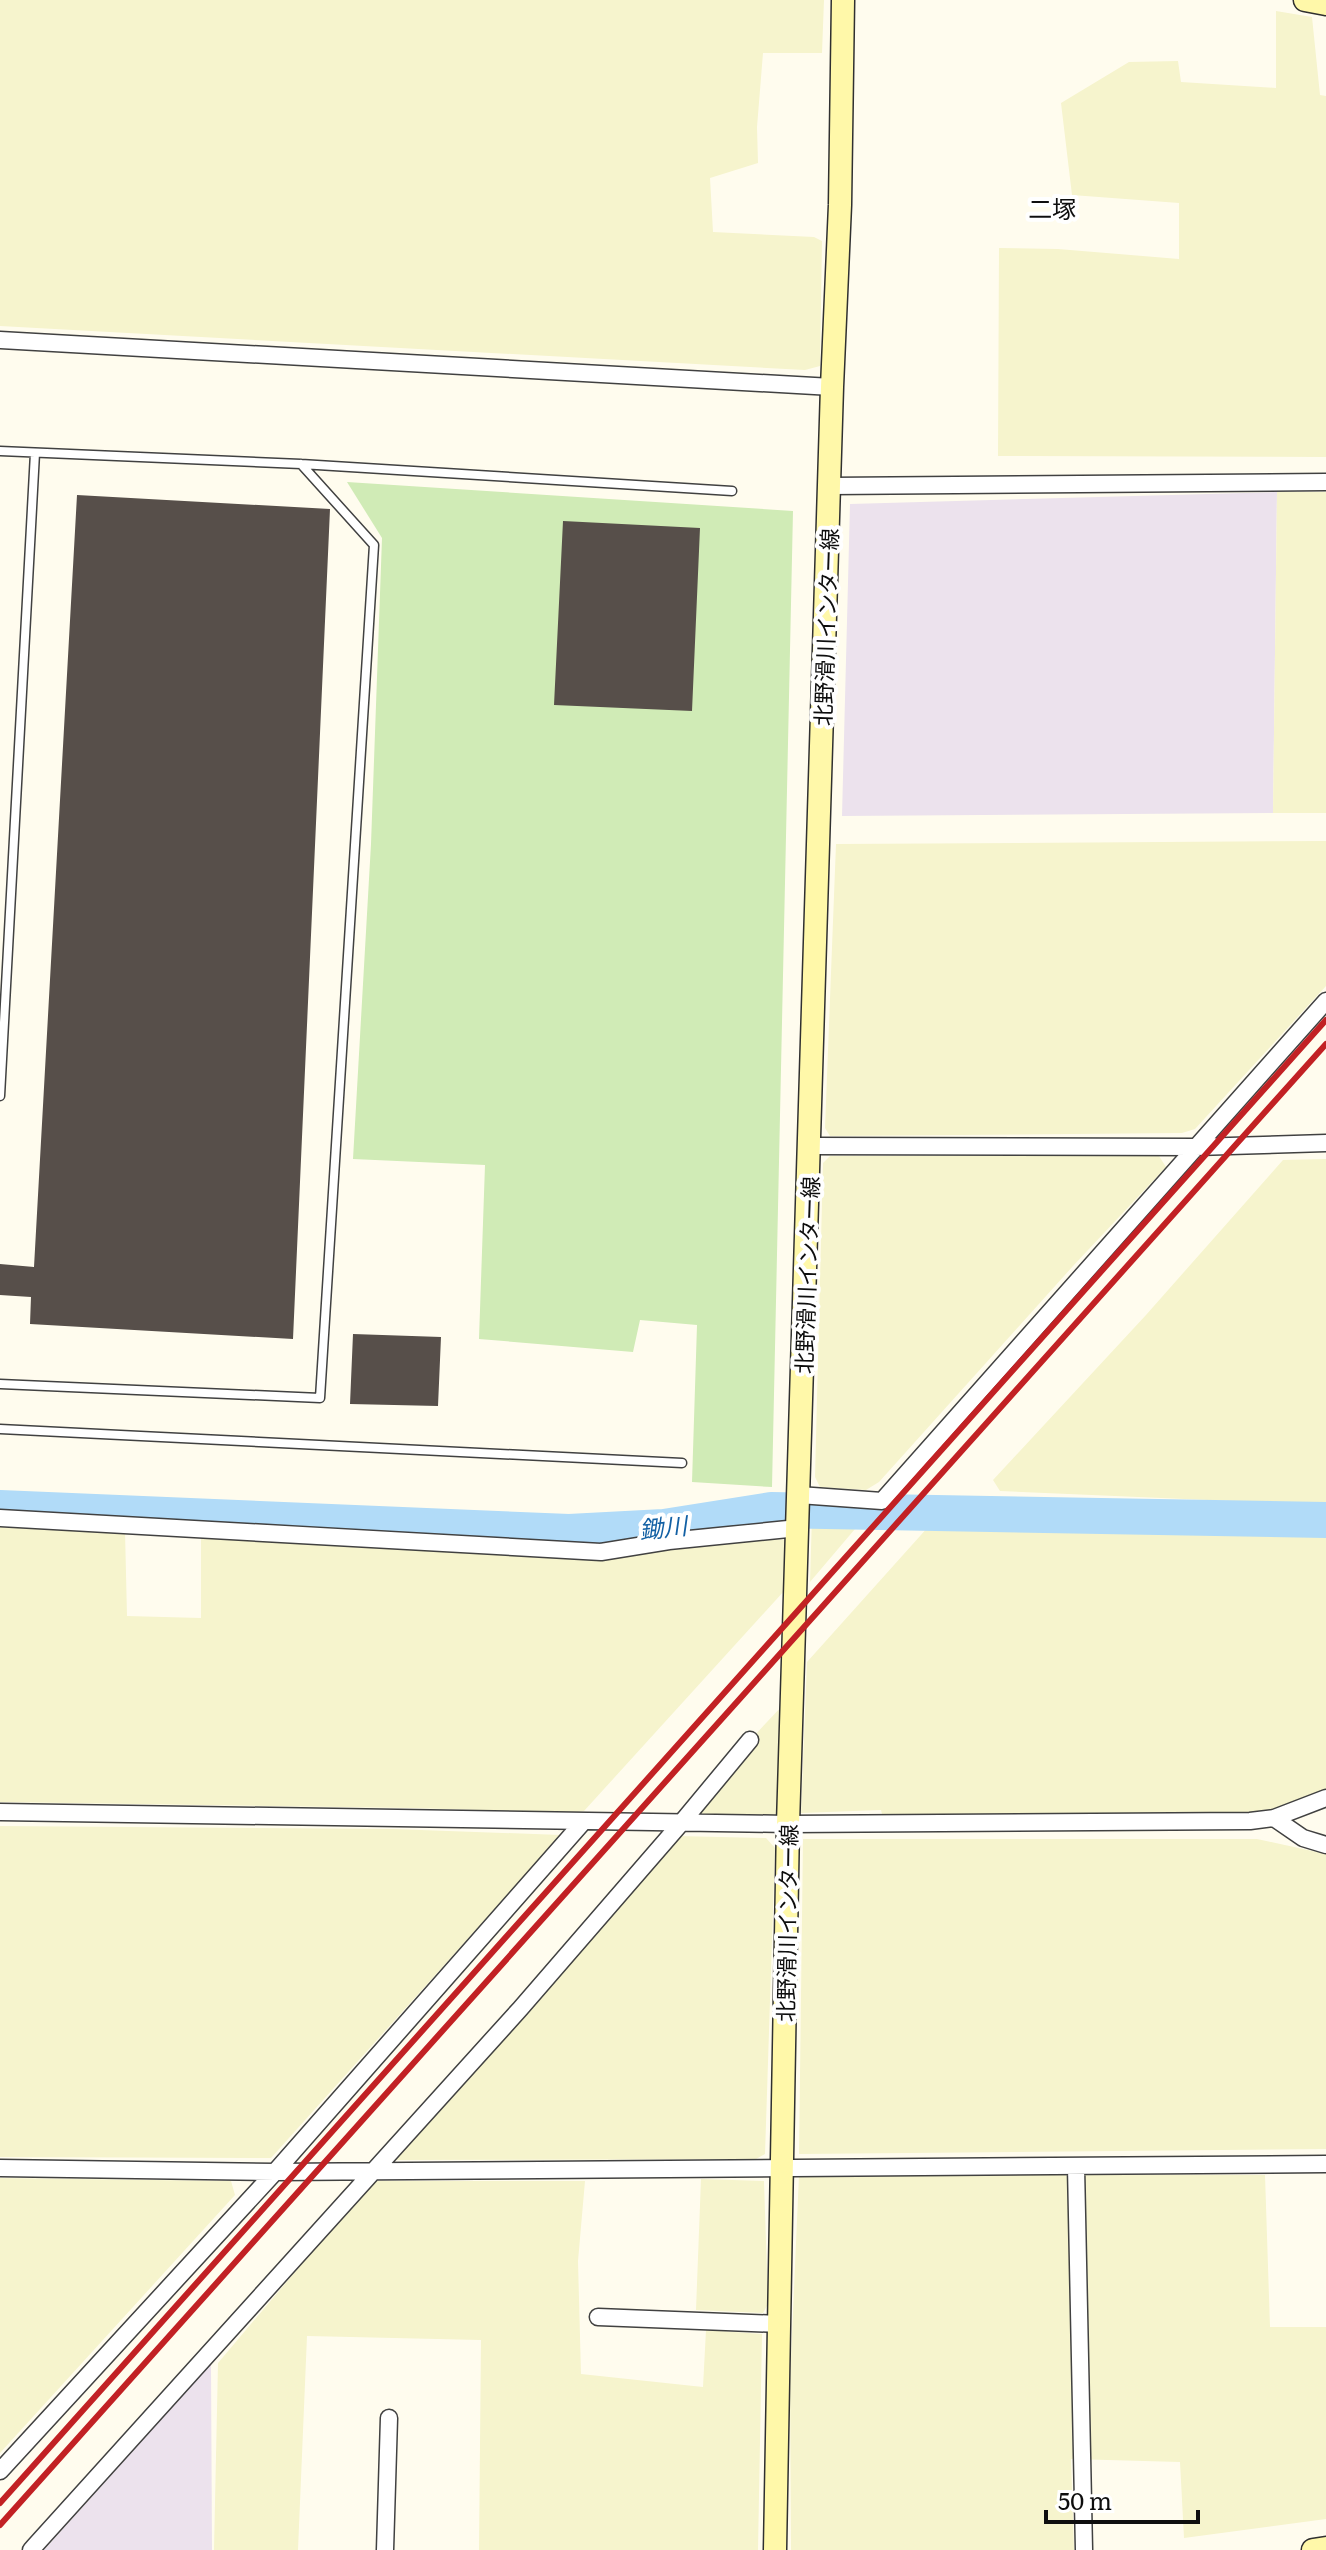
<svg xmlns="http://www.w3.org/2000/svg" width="1326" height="2550" font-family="Literata,'Noto Sans JP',serif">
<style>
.industrial{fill:#ece2ed}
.farmland{fill:#f6f4cd}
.green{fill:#d0ebb6}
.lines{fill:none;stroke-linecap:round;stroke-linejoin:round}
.river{stroke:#b1dbf8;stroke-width:36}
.building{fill:#574f4a}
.lane-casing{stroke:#414141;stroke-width:11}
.street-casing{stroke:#414141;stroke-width:19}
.secondary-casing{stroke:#303030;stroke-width:25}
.lane{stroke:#fff;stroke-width:8}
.street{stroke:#fff;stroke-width:16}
.secondary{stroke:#fff8a9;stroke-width:22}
.rail{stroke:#c22124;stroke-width:6}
.labels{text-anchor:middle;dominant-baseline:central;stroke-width:8;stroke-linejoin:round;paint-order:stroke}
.street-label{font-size:22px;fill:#0e0e0e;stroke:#fff}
.neighbourhood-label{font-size:24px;fill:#0e0e0e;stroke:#fff}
.water-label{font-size:24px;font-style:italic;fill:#1260a4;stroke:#fff}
</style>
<rect width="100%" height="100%" fill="#fffcee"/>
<path class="industrial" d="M1277,492L1273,813L842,816L850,504Z
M211,2364L212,2550H44Z"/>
<path class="farmland" d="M0,0H824L822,53H763L757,127L758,163L710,178L713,232L814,237L822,241L820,366L805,370L0,326Z
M1276,11L1312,17L1320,95L1326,96V457L998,456L999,248L1058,249L1179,259V203L1072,195L1061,103L1129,62L1178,61L1181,82L1276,88Z
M1277,492H1326V813H1273Z
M1326,841V986L1195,1129L1182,1133L830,1136L825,1128L836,844Z
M830,1156H1159L1166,1167L1073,1266L879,1482L866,1490L820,1487L815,1477L823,1163Z
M1326,1159V1505L1000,1491L993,1480L1146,1315L1283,1160Z
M812,1515L866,1516L810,1582Z
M0,1526L125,1531L127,1616L201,1618V1534L484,1552L748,1537L785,1540V1590L584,1811L573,1813L412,1808L0,1802Z
M929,1526L1326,1530V1789L1264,1813L883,1818L881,1810L801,1813L807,1662Z
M784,1704L780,1811L771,1817L680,1814Z
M0,1826L393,1829L561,1835L271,2158L0,2157Z
M677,1836L766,1838L775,1848L765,2154L756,2159L393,2160Z
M803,1839H1257L1326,1854V2149L799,2154Z
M799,2175H1265L1270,2327H1326V2519L1184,2538L1180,2462L1071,2459L1074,2550H791L790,2380Z
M0,2178L231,2181L235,2195L0,2453Z
M701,2179L764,2181L768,2304L763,2313L696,2310Z
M372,2181H585L578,2261L581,2374L703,2387L706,2330L762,2334L758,2550H479L481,2340L307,2336L298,2550H214L218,2363Z"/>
<path class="green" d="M347,482L793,511L772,1487L692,1482L697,1325L640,1320L633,1352L479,1339L485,1165L353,1159L371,844L382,538Z"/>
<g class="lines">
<path class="river" d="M0,1508L569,1532L664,1527L771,1510L1326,1520"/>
</g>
<path class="building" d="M77,495L330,509L293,1339L30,1324L31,1297L0,1295V1264L34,1267Z
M563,521L700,528L692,711L554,705Z
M353,1334L441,1337L438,1406L350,1404Z"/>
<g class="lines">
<defs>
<path id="lane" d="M0,451L301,464L732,491
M0,1096L35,453
M0,1384L320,1398L374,545L301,464
M0,1429L682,1463"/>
<path id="street" d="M0,340L832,387
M830,486L1326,482
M810,1146L1196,1147L1326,1143
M799,1495L882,1501L1326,1001
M0,1518L601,1552L669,1541L798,1528
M0,1812L788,1824L1250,1821L1274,1818L1326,1798
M1274,1818L1303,1838L1326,1845
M1076,2167L1084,2550
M0,2168L275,2172L1326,2164
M598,2317L779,2324
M0,2471L275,2172L584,1821
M31,2550L520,2009L682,1822L750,1740
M385,2550L389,2418"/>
<path id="secondary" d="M1305,0L1326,4
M775,2550L788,1824L832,387L840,205L843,0
M1313,2550L1326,2548"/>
</defs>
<use href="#lane" class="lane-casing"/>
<use href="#street" class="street-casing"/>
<use href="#secondary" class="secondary-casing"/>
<use href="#lane" class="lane"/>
<use href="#street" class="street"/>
<use href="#secondary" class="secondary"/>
<path class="rail" d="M0,2503L1326,1020
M0,2525L1326,1044"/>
</g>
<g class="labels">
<g class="street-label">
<text transform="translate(825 627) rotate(-88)">北野滑川インター線</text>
<text transform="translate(806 1275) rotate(-88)">北野滑川インター線</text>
<text transform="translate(786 1923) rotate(-89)">北野滑川インター線</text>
</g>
<g class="neighbourhood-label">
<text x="1052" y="207">二塚</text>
</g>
<g class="water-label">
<text transform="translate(663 1526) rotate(-6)">鋤川</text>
</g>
</g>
<path d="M1046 2510v12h152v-12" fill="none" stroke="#0e0e0e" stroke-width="4"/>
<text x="1058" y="2510" font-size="24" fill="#0e0e0e" stroke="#ffffff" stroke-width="6" paint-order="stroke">50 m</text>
</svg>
